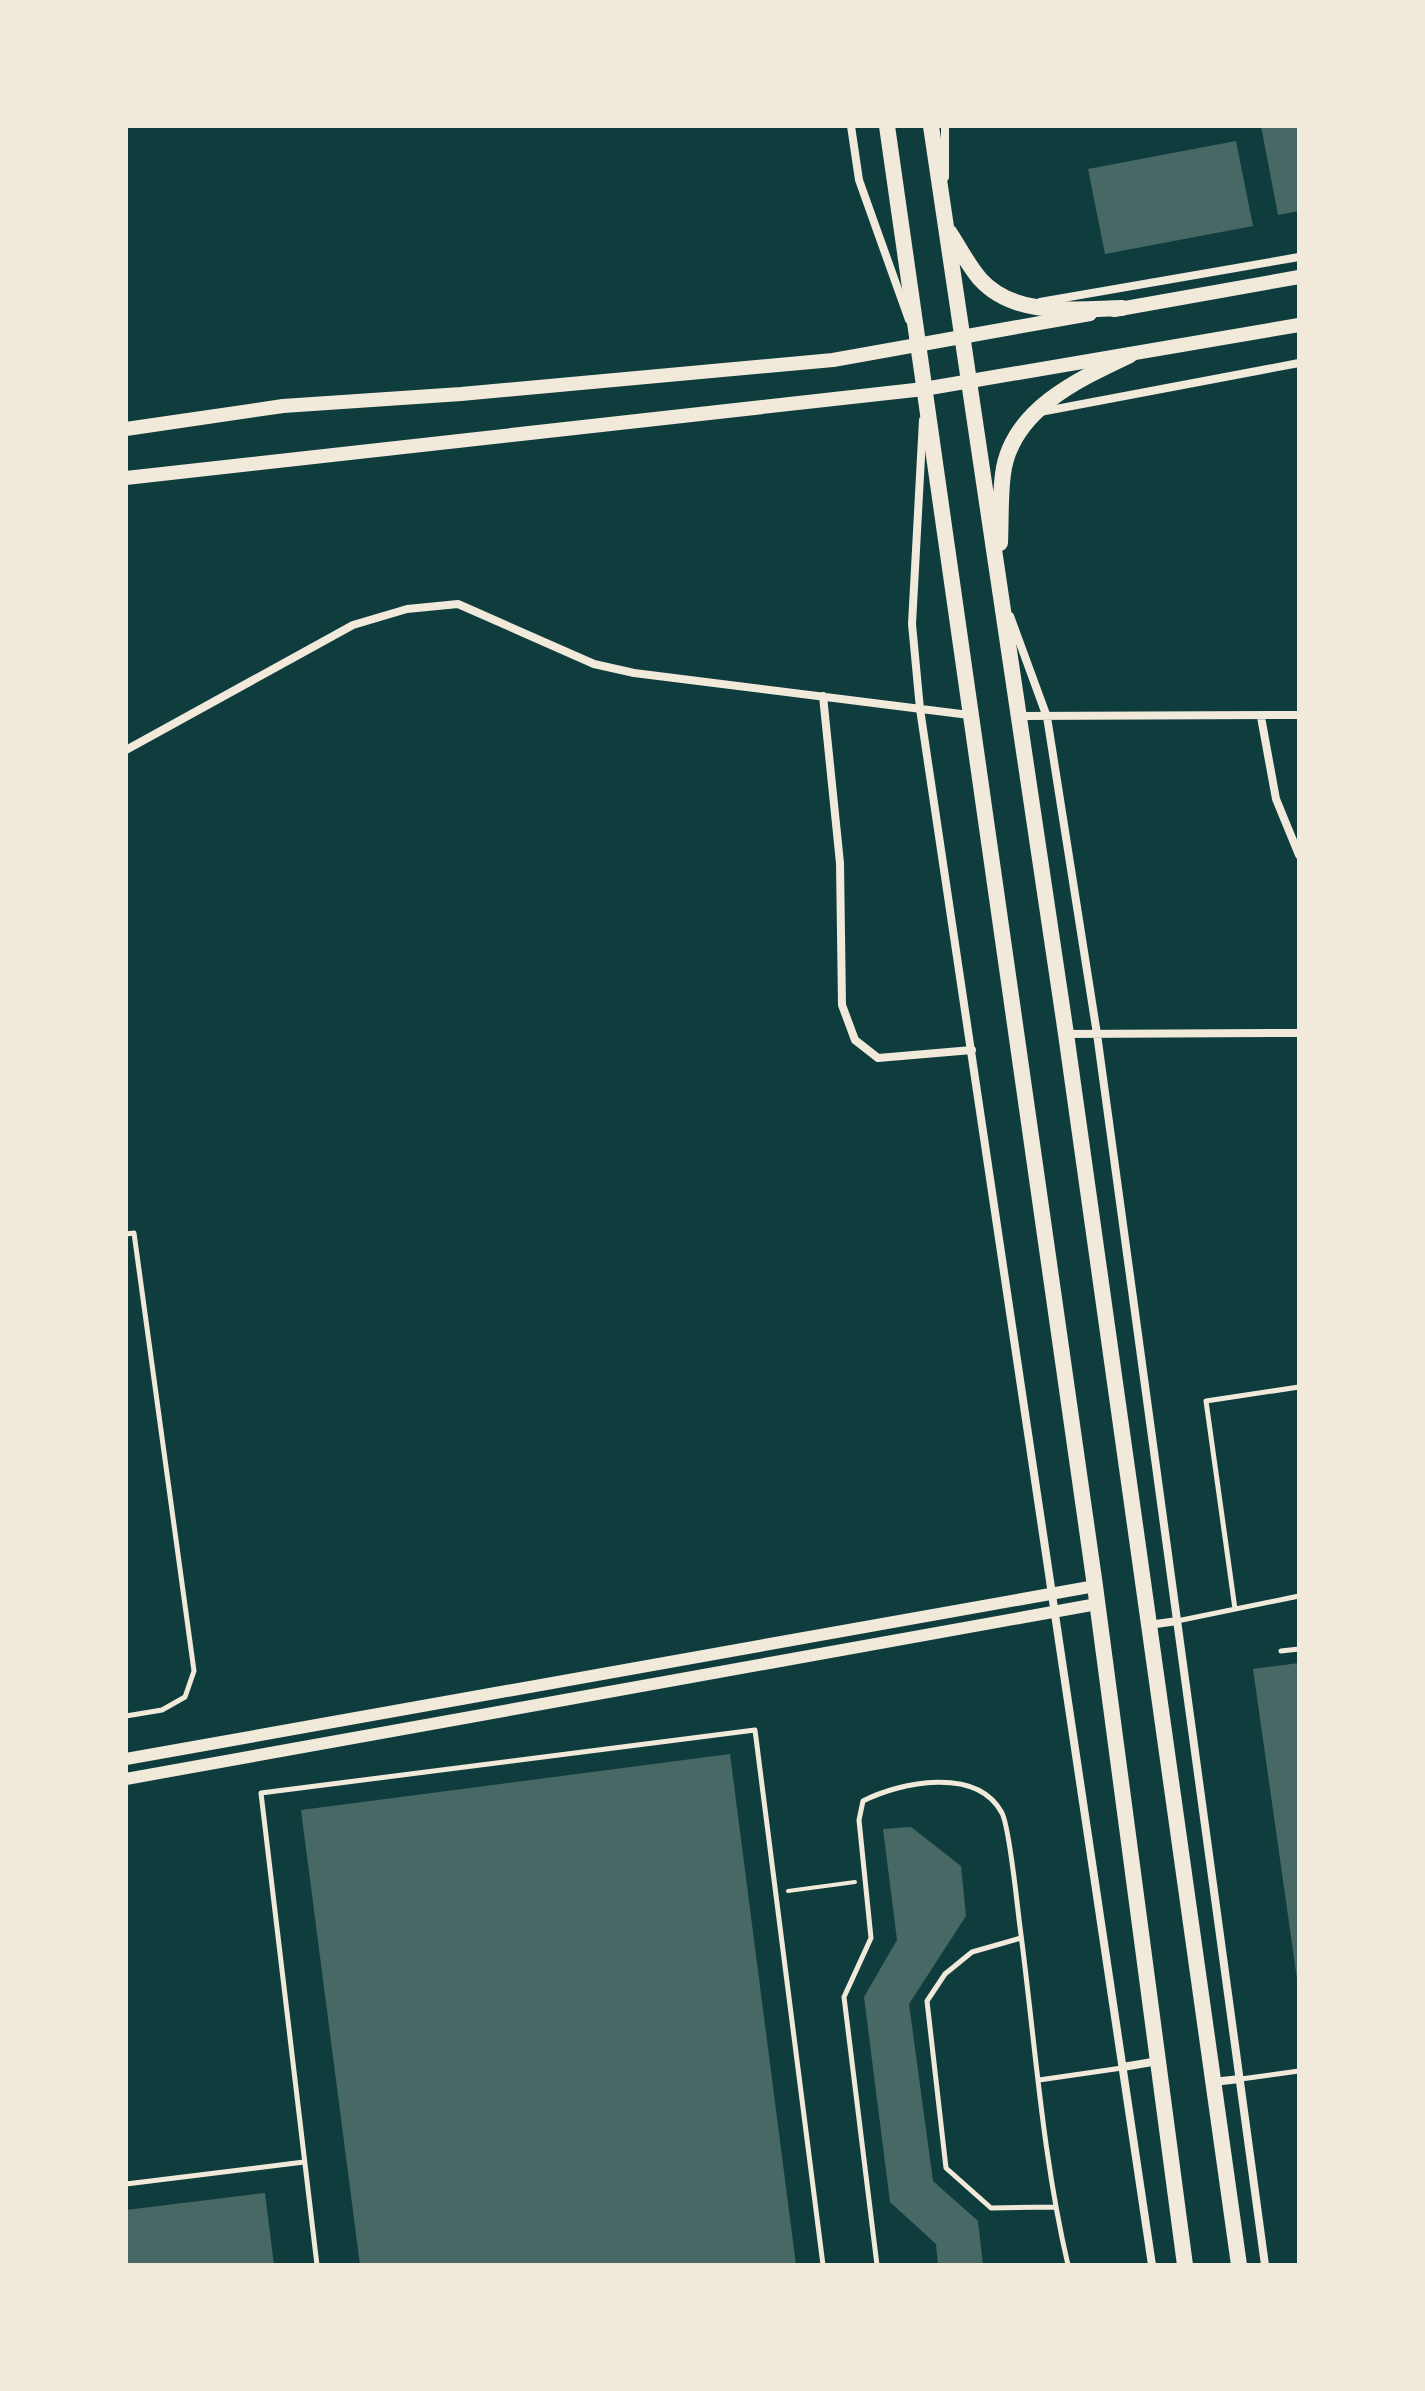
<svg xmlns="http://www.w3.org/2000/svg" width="1425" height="2391" font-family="'Asap Condensed',sans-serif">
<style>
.building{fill:#486865}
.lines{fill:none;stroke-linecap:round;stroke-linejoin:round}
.path{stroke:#f1e9da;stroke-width:4}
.service{stroke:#f1e9da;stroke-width:5}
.minor{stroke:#f1e9da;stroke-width:8}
.tertiary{stroke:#f1e9da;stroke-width:12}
.secondary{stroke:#f1e9da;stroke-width:14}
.primary{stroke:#f1e9da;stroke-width:16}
</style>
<rect width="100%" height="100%" fill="#0f3d3e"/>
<path class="building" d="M1261,126H1299V211L1278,215Z
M1236,141L1253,226L1105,254L1088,169Z
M1299,1663V1979H1297L1253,1669Z
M730,1754L796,2265H360L301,1810Z
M911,1827L961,1866L966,1916L909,2004L933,2181L978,2221L983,2265H938L936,2244L890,2202L864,1997L897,1940L883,1829Z
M265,2193L274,2265H126V2210Z"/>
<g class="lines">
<path class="path" d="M788,1891L855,1882"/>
<path class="service" d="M126,1234L134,1233L194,1671L185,1697L162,1710L126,1716
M1235,1609L1206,1401L1299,1387
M1177,1621L1299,1596
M1281,1651L1299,1649
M1021,1938L972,1952L945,1974L927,2001L946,2168L991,2208L1055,2207
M1241,2079L1299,2071
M1039,2080L1122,2068
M126,2184L304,2162
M317,2265L261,1793L755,1730L823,2265
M877,2265L844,1997L871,1938L859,1820L863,1801C900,1782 977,1766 1002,1813C1010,1829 1017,1905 1020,1927C1035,2040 1042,2154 1068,2265"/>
<path class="minor" d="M851,126L859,180L909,320
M945,126V177
M1040,302L1299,257
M1040,412L1299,363
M923,420L912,624L920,709L1152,2265
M1010,616L1047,717L1097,1034L1265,2265
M823,696L840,863L842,1005L855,1040L878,1058L972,1050
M1019,716L1299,715
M1261,717L1276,799L1299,855
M126,750L353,625L407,609L458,604L594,664L634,673L969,715
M1066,1034L1299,1033
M1149,1625L1177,1621
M1123,2067L1158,2061
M1213,2082L1240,2079"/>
<path class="tertiary" d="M126,1759L1095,1586
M126,1779L1097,1604"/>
<path class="secondary" d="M1114,310L1299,277
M126,429L283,406L461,394L833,360L1090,314
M126,478L924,389L1299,325"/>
<path class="primary" d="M887,126L1095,1586L1185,2265
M931,126L1066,1034L1239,2265
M949,232C959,247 968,265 980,279C1015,318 1076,309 1122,308
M1000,543C1001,520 1000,496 1003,474C1011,410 1079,379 1130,355"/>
</g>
<rect width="1425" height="2391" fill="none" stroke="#f1e9da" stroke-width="256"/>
</svg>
